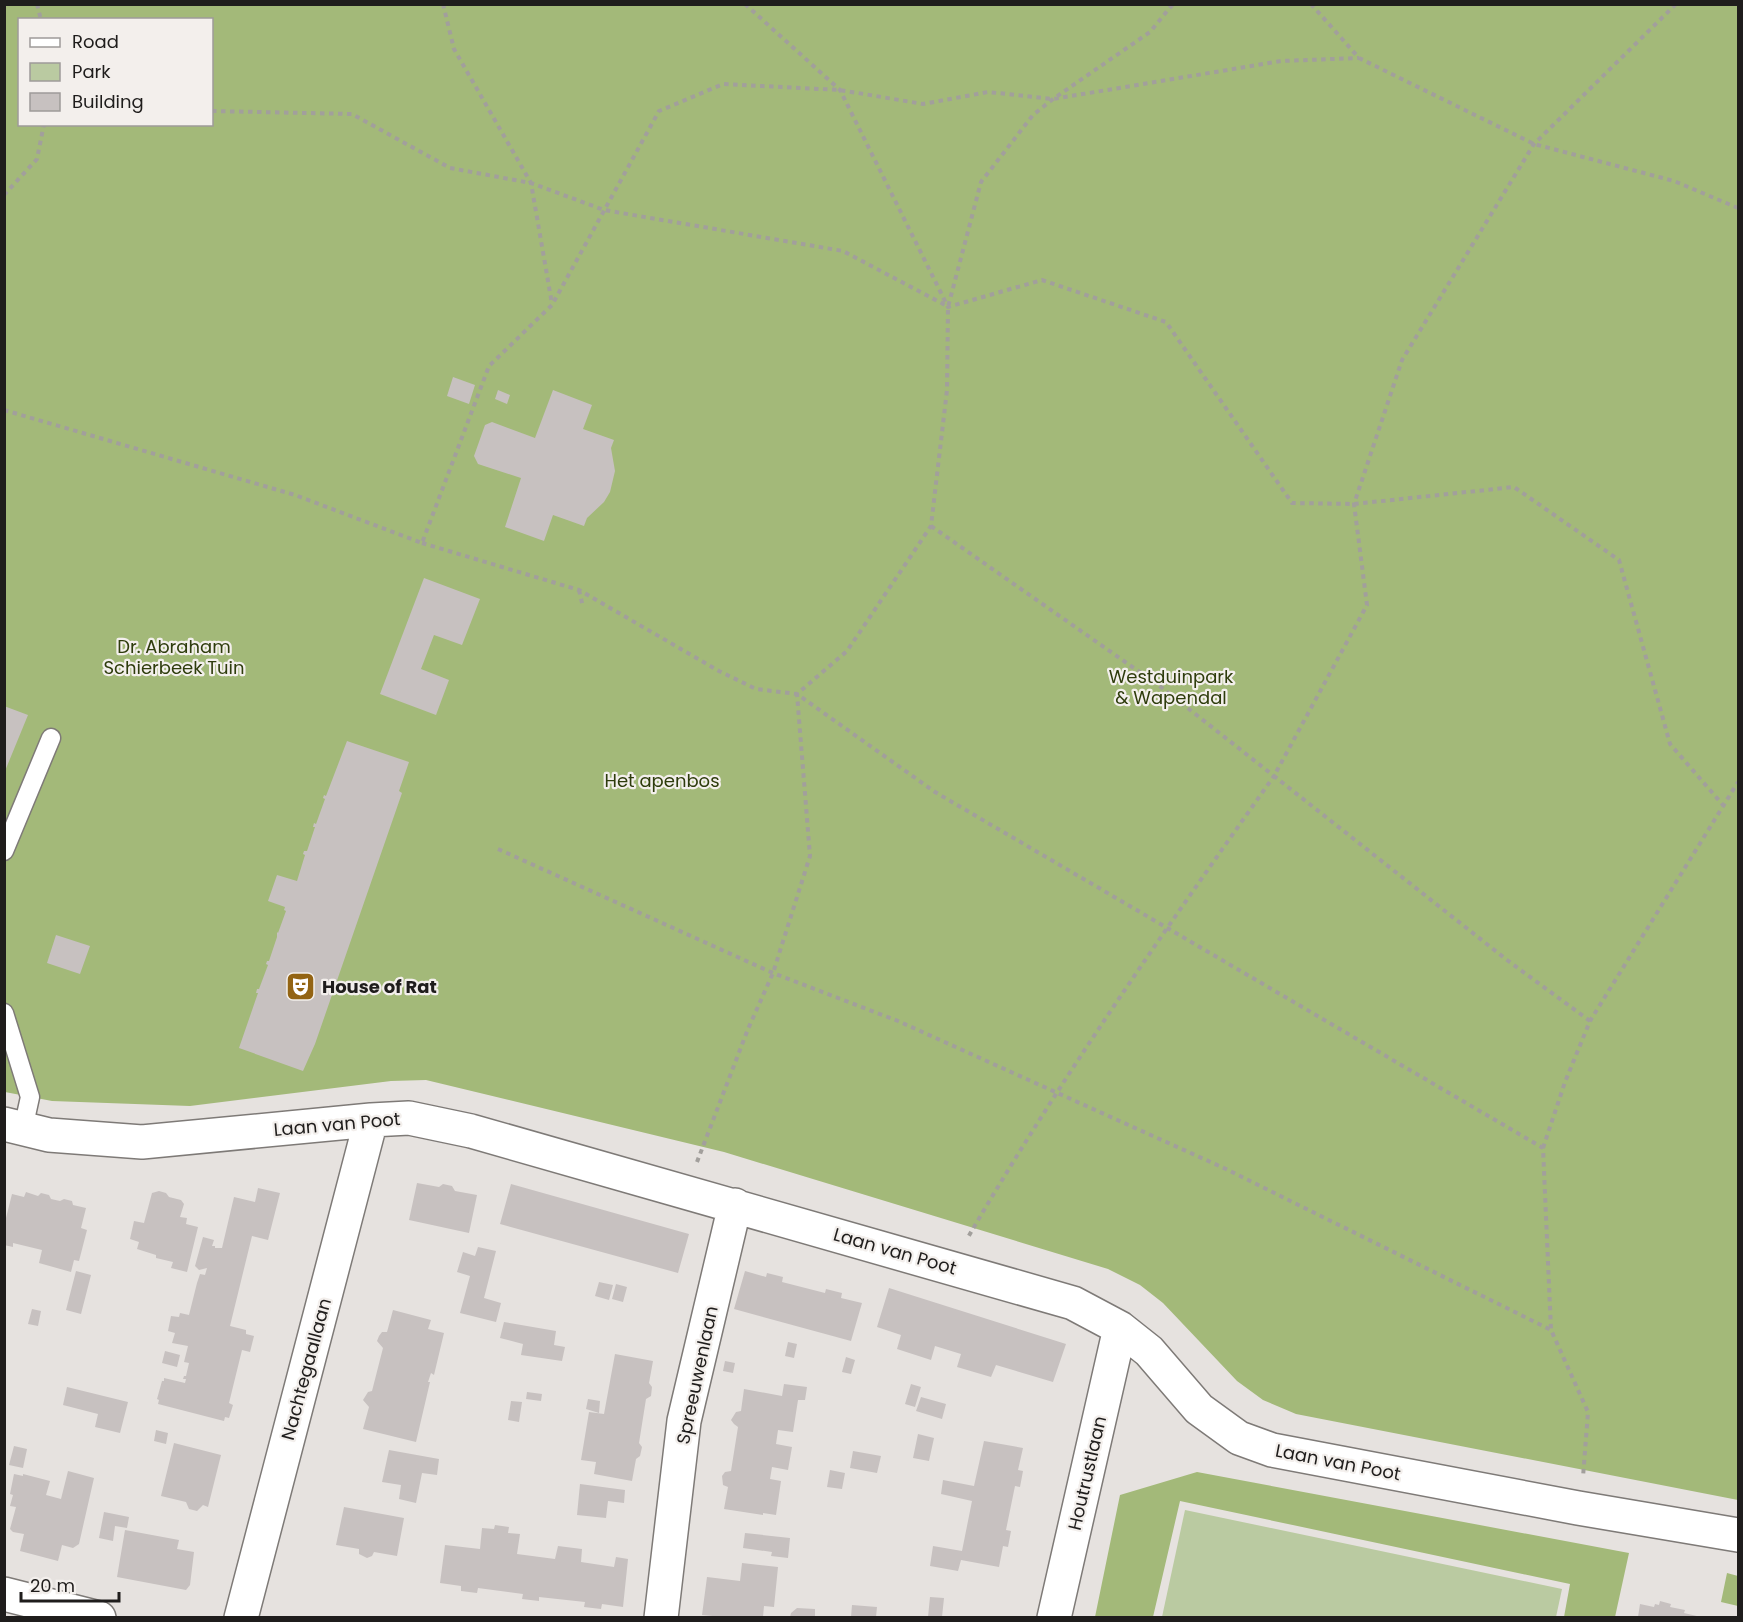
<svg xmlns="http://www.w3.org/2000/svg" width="1743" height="1622" font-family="Poppins,sans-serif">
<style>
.green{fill:#bacaa1}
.forest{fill:#a3b979;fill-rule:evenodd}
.building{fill:#c7c1c0}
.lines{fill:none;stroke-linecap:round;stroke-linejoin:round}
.service-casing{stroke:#7e7a77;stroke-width:21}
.minor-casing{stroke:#7e7a77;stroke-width:36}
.path{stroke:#a29f9c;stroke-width:4;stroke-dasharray:4.5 4.5;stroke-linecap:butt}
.service{stroke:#fff;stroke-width:18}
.minor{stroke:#fff;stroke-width:33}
.labels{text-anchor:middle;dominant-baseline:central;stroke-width:4.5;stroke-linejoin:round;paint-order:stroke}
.park-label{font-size:18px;fill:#2e3c0c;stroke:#f3efec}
.poi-label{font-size:18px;font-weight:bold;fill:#1f1d1c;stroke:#f3efec;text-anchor:start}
.street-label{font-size:18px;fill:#1f1d1c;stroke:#f3efec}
</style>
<rect width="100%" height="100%" fill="#e6e2df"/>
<path class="green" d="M1185,1510L1562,1589L1556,1617H1162Z"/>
<path class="forest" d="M5,5H1738V1500L1296,1414L1263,1400L1237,1381L1163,1303L1140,1285L1108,1269L724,1152L426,1080L391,1081L190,1106L52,1101L5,1092ZM20,20H212V124H20Z
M1197,1472L1629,1553L1615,1617H1564L1570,1584L1180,1501L1153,1617H1095L1120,1495Z
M1727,1573L1738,1576V1606L1721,1602Z"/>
<path class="building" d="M453,377L475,385L469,404L447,396Z
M498,390L510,395L507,404L495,399Z
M553,390L592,405L583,429L614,440L611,448L615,471L610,492L604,502L587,518L584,526L553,515L544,541L505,527L521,478L478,464L474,456L485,425L492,422L535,438Z
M424,578L480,599L462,645L434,635L421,669L449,680L436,715L380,694Z
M4,706L28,715L5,771H4Z
M347,741L409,762L399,791L402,793L315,1044L303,1071L239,1048L258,993H256L257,989H259L268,965L266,964L267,961H269L277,937V932L278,933L286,911L284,910L285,907L268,901L277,875L297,881L305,855L303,854L304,851H307L315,827H313L314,823L316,824L325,799L323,798L324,795L326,796Z
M56,935L90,946L80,974L47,963Z
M417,1183L439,1187L443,1184L452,1186L455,1191L477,1195L469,1233L409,1220Z
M511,1184L689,1234L678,1273L500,1224Z
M258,1188L280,1193L268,1240L252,1236L230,1326L246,1330V1334L254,1336L250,1352L242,1350L229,1403L233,1405L229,1418L225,1417L224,1421L158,1404L159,1400L157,1399L162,1381H164V1378L185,1383L186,1379H183L184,1376H186L189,1363L184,1362L188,1346L172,1343L175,1333L168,1331L171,1316L179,1317L180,1313L189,1315L197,1283L200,1274L205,1275L207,1268L199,1270L195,1266L203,1237L214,1240L212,1246H215V1248H222L234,1197L255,1202Z
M159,1191L166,1193L169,1197L181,1200L184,1204L180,1217L187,1218L186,1224L198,1227L187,1272L171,1268L173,1262L156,1258V1255L137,1249L139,1242L130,1239L134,1221L144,1223L152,1193Z
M26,1192L38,1196L41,1193L49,1195L51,1199L60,1201L64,1199L72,1201L73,1205L86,1208L81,1228L87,1230L79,1261L74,1260L71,1272L39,1263L42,1250L13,1243V1247L4,1245V1226L12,1194L24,1197Z
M478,1247L496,1251L484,1298L501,1303L496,1322L460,1313L470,1276L457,1272L463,1252L475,1256Z
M76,1271L91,1275L81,1314L66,1310Z
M745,1271L766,1277L767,1273L783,1277L782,1282L825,1293L826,1289L842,1293L841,1298L862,1303L851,1341L734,1309Z
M599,1282L613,1285L609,1300L595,1296Z
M616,1284L627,1287L623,1302L612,1299Z
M889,1288L1066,1344L1053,1382L996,1365L991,1377L957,1367L961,1354L935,1346L931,1360L897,1349L901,1335L877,1327Z
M32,1309L41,1311L38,1326L28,1324Z
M393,1310L431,1320L428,1329L444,1333L434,1375L431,1373L428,1382H430L416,1442L363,1429L369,1407L363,1400L368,1392L372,1391L383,1348L377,1341L379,1336L382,1332H387Z
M504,1322L556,1331L554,1345L565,1347L562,1361L521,1355L523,1344L500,1338Z
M788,1342L797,1344L794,1358L785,1356Z
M165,1351L180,1355L177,1367L162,1363Z
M615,1354L653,1361L649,1383L652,1387L651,1396L646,1399L639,1443L642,1447L640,1456L636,1459L632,1481L594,1474L596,1462L581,1460L589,1412L604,1414Z
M846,1357L855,1360L851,1374L842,1372Z
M725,1361L735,1363L733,1373L723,1371Z
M784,1384L807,1387L805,1400H798L793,1432L778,1430L776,1444L792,1447L788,1470L772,1467L770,1479L781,1481L776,1515L763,1513V1515L724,1509L728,1487L723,1485L722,1476L725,1472L731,1471L738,1427L734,1424L731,1420L736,1412L741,1411L744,1389L782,1396Z
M911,1384L921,1387L915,1407L905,1404Z
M67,1387L128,1402L120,1433L95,1427L98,1414L63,1405Z
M527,1392L542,1394L541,1401L526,1399Z
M921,1397L946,1404L942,1419L916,1411Z
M588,1399L600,1401L599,1413L586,1409Z
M511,1401L522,1402L519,1422L508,1420Z
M156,1430L168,1433L166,1444L154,1441Z
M918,1434L934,1438L929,1461L913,1458Z
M984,1441L1023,1448L1018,1470L1023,1471L1020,1487L1015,1486L1006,1530L1011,1531L1008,1547L1003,1546L999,1567L961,1560L958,1571L930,1566L933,1546L962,1551L972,1501L941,1494L943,1480L974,1486Z
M174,1443L221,1455L208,1507L203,1505L197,1511L189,1509L186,1502L161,1496Z
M14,1446L27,1449L23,1468L9,1465Z
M389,1450L439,1459L437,1475L422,1473L416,1503L399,1499L401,1485L382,1482Z
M853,1451L881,1456L877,1473L850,1468Z
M830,1470L845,1473L842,1489L827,1487Z
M68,1471L94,1478L79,1544L73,1548L62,1545L58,1561L20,1551L24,1534L13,1532L10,1529L16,1507L10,1506L13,1495L10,1494L14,1474L23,1476V1474L50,1481L46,1495L61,1499Z
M580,1484L625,1490L624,1503L608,1501L606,1518L577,1515Z
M344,1507L404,1518L397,1556L374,1552L372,1556L367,1558L359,1554V1549L336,1545Z
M104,1512L129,1517L127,1528L115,1526L113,1541L99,1538Z
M495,1525L509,1527L508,1533L520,1534L517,1554L555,1559L558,1546L582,1549L581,1562L614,1567L616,1557L628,1559L623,1607L602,1604L601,1609L584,1607L585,1602L539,1597V1601L522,1599L523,1594L478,1588L477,1593L461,1591V1586L440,1583L445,1545L480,1549L482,1528L494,1529Z
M125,1530L179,1540L177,1549L194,1552L190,1585L186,1590L117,1577Z
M745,1533L790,1538L788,1558L771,1556L772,1552L743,1548Z
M742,1563L778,1567L774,1607L764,1606L763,1617H723L702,1615L707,1577L740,1581Z
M930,1597L944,1598L942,1617H928Z
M1660,1601L1671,1604L1670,1607L1685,1610L1684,1613L1701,1617H1638L1640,1604L1654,1607L1655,1604L1659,1605Z
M852,1605L877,1607L876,1617H851Z
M797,1608L815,1609V1617H790L791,1613Z"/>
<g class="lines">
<defs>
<path id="service" d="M4,851L51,738
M4,1013L30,1097L23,1129"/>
<path id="minor" d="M4,1124L49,1135L142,1142L371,1120L409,1118L471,1131L1073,1303L1120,1328L1149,1351L1199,1409L1239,1438L1272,1450L1578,1508L1738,1535
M4,1594L99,1618
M241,1618L371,1120
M661,1618L684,1421L735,1205
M1054,1618L1120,1328"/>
</defs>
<use href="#service" class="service-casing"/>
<use href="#minor" class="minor-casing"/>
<path class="path" d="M37,4L41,20
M443,4L454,49L531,183L552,304
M745,4L840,90L948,307L1042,280L1166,322L1292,503L1354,504L1514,487L1619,560L1670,744L1723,805
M1311,4L1359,58L1534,144L1674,181L1738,208
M212,111L352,114L450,168L531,183L604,210L843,251L947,306
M4,195L37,159L44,124
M4,410L295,495L422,543L489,366L552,305L659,111L723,84L840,90L923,104L988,92L1053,99L1281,61L1359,58
M931,526L1161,687L1274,776C1167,927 1060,1079 967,1239
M422,543L579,590L719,671L756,689L797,694L935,792L1543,1148L1551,1330L1588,1412L1583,1477
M579,590L583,607
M498,849L773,973L898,1021L1226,1169L1551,1330
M1590,1021L1507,960L1274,776L1367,605L1354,504L1402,360L1534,144L1676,4
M1543,1148L1565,1082L1590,1021L1738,782
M697,1162L748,1029L773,973L810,856L797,694L847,651L931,526L947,390L948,307L981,182L1033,115L1053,99L1150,32L1173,4"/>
<use href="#service" class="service"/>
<use href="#minor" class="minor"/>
</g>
<defs>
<symbol id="theatre-square" viewBox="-11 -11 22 22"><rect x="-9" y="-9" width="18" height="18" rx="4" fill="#936413" stroke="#f3efec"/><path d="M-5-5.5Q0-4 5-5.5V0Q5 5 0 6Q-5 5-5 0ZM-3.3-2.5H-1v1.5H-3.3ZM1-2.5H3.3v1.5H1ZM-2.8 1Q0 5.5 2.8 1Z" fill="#fff"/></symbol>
</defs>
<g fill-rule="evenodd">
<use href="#theatre-square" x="284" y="970" width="33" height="33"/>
</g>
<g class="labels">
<g class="park-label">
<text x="174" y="646">Dr. Abraham<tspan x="174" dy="21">Schierbeek Tuin</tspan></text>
<text x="1171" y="676">Westduinpark<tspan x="1171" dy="21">&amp; Wapendal</tspan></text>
<text x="662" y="780">Het apenbos</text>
</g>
<g class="poi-label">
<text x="322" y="986">House of Rat</text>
</g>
<g class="street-label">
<text transform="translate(337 1124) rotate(-5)">Laan van Poot</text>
<text transform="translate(895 1251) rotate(16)">Laan van Poot</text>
<text transform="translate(306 1369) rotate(-75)">Nachtegaallaan</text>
<text transform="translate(697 1375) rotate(-78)">Spreeuwenlaan</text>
<text transform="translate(1338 1462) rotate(11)">Laan van Poot</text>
<text transform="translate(1087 1473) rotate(-77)">Houtrustlaan</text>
</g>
</g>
<rect width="1743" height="1622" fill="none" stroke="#1f1d1c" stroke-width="12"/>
<rect x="18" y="18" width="195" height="108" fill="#f3efec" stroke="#9e9b99" stroke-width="1.5"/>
<rect x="30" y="38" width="30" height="9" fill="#ffffff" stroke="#9e9b99" stroke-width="1.5"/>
<text x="72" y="48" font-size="18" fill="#1f1d1c">Road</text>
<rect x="30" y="63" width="30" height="18" fill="#bacaa1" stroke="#9e9b99" stroke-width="1.5"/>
<text x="72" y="78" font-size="18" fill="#1f1d1c">Park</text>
<rect x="30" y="93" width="30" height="18" fill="#c7c1c0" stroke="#9e9b99" stroke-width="1.5"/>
<text x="72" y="108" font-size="18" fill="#1f1d1c">Building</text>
<path d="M21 1592v9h98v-9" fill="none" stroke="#1f1d1c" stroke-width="3"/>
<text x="30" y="1592" font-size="18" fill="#1f1d1c" stroke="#f3efec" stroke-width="4.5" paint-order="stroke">20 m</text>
</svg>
